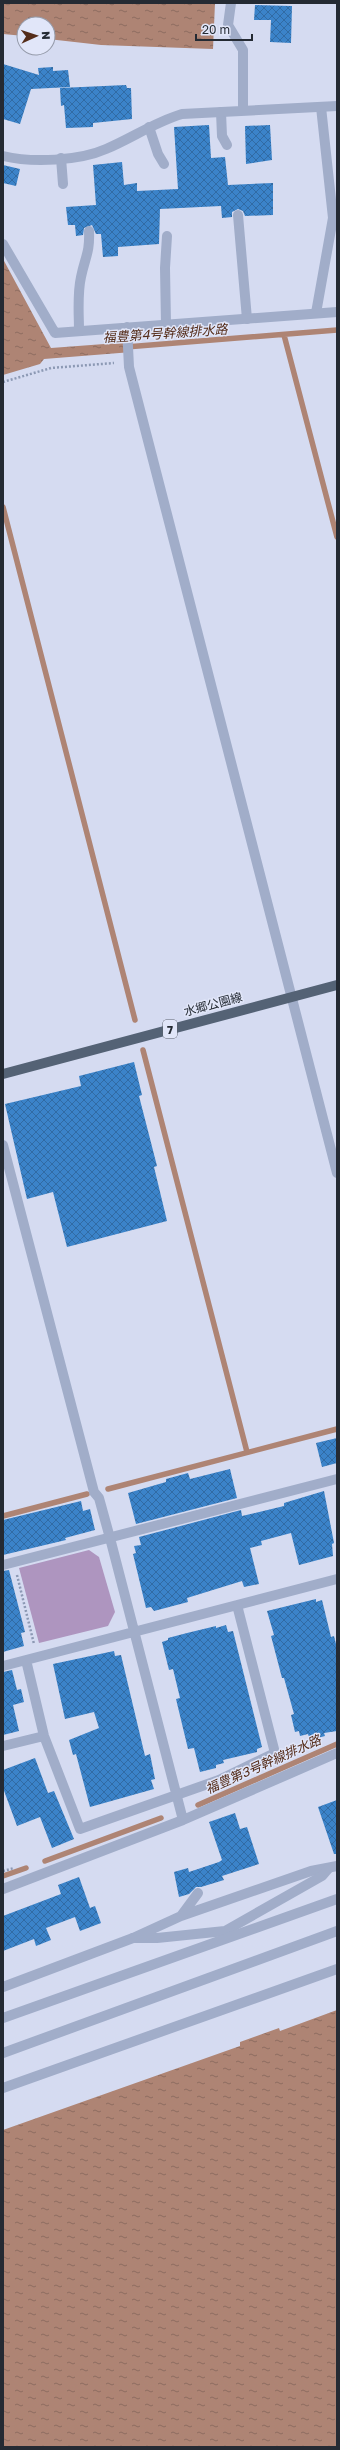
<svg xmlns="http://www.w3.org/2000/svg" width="340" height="2450" font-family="'Golos Text','Noto Sans JP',sans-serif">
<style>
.green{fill:#ae95bf}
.water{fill:url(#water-ripples)}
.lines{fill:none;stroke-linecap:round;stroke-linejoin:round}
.stream{stroke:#ae8474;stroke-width:5.5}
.building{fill:url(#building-cross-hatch)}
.path{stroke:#8c99b4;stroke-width:2.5;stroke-dasharray:2 2;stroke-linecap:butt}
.service{stroke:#a1adc9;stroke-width:10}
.minor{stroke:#a1adc9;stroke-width:10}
.tertiary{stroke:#a1adc9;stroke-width:10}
.primary{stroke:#546275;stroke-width:10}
.labels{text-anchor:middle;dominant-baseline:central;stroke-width:3;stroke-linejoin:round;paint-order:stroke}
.shield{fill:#e1e6f9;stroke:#5d626e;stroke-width:1}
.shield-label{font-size:11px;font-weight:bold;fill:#242a33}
.street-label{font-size:12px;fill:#242a33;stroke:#e1e6f9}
.water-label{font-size:13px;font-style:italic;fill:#542c19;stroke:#e1e6f9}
</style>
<defs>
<pattern id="water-ripples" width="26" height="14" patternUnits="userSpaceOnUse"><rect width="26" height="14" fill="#ae8474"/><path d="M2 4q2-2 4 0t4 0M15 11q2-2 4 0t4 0" fill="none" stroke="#8d6c60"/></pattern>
<pattern id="building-cross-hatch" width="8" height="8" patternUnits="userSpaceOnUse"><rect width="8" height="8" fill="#3b83c9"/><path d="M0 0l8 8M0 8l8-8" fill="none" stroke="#316ba4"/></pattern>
</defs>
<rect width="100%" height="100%" fill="#d5dbf1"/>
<path class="green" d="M89,1550L99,1557L115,1612L108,1626L39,1643L19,1568Z"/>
<path class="water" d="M3,3H215L213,49L101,45L48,39V24H24V36L3,34Z
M3,259L51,348L131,342L132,352L44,359L40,364L3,375Z
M337,2010V2447H3V2130L240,2046V2042L279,2028L280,2031Z"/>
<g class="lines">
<path class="stream" d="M284,335L337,537
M126,347L337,330
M3,507L135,1020
M143,1050L247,1452
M108,1489L337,1429
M3,1516L87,1494
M198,1805L337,1744
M45,1861L161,1818
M3,1876L26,1868"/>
</g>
<path class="building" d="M255,5L292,6L291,43L270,42L271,20H254Z
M3,64L39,75L38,68L53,67V71L68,70L70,87L31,89L20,124L3,119Z
M126,85L127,88H131L132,119L93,123V127L66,128L64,105L61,106L60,88Z
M209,125L211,158L225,157L228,185L273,183V215L245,216L243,211L238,209L232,212V217L222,218L221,206L160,209L159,244L118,247V256L103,257L101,234H96L92,225L84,228L83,235L76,236L75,225H68L66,207L96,205L93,165L122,162L124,185L137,183V191L178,189L174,127Z
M270,125L272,160L246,164L245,126Z
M3,165L20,169L16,186L3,183Z
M134,1062L142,1095L139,1096L157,1166L154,1167L167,1221L67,1247L53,1192L27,1199L5,1104L81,1086L79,1076Z
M337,1438V1463L322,1467L316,1443Z
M230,1469L237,1498L136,1524L128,1493L166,1482V1479L188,1473L190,1479Z
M324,1491L334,1543L332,1544L333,1556L299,1565L291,1533L261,1541L262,1545L250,1548L259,1584L244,1587L242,1581L187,1598L188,1602L154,1611L151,1607L146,1608L133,1554L136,1553L134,1546L141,1545L139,1537L241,1510L242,1516L284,1506V1503Z
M81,1501L83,1511L90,1509L95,1530L65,1538L66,1540L3,1555V1520Z
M9,1570L25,1632L21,1633L24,1646L3,1652V1571Z
M316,1599V1602L322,1600L331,1637L334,1636L337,1648V1731L324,1733L325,1736L310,1740L308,1734L300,1736L299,1731L295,1732L291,1715L294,1714L284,1678H282L271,1636L274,1635L267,1611Z
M226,1625L228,1632L233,1631L262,1747L257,1749V1752L223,1760L224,1763L216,1765V1768L200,1772L194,1748L188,1749L176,1699L180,1698L173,1669L169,1670L162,1642L168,1640V1638L187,1633L216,1626V1628Z
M114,1651L115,1656L121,1655L145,1756L150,1754L155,1779L151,1780L154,1789L90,1807L76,1754L73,1755L69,1740L99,1728L94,1712L65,1719L53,1664Z
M12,1670L17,1690L21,1689L24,1702L13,1705L19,1731L3,1735V1672Z
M35,1758L48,1793L54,1791L74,1839L52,1848L40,1817L17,1826L3,1788V1770Z
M337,1800V1854H334L318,1807Z
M235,1813L240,1829L247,1827L259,1864L222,1876L224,1880L201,1887H196L189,1894L179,1897L174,1872L188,1868L189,1872L219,1862L222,1860L209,1822Z
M79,1877L90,1908L95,1906L101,1923L80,1931L75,1917L46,1928L51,1940L36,1946L34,1939L3,1951V1916L61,1894L58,1885Z"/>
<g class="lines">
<path class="path" d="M3,382L51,368L114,363
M17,1575L34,1644
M3,1871L14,1868"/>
<path class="service" d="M221,112L222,136L227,145
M149,127L158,154L164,164
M61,158L63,184
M238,215L247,319
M316,313L333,218L321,107
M166,324L165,268L167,236
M79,331C79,313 77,295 81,277C85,257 90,253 89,231
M181,1916L198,1893
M3,1987L133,1938L181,1916L311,1871L337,1866
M3,2053L337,1931
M3,2088L337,1969"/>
<path class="minor" d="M231,3L228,25L243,50V111
M3,156C32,163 79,161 106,149C132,138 155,122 182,114L337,106
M3,244L55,333L337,312
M127,327L129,367L337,1173
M3,1145L94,1492L99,1498L110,1538L183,1820
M3,1565L337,1479
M26,1660L44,1736L80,1829L219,1780L275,1753L237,1605
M3,1666L337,1579
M3,1746L44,1736
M3,1889L183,1820L337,1753
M133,1938H157L225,1931L322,1876L328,1869"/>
<path class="tertiary" d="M3,2018L337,1899"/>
<path class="primary" d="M3,1074L337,985"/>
</g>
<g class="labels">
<rect class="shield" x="163" y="1020" width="14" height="18" rx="3"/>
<g class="shield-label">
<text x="170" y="1029">7</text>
</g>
<g class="street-label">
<text transform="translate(213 1004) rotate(-15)">水郷公園線</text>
</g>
<g class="water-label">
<text transform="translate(165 333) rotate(-4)">福豊第4号幹線排水路</text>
<text transform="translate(263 1764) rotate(-24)">福豊第3号幹線排水路</text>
</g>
</g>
<rect width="340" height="2450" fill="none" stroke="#242a33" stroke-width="8"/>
<g transform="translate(36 36) rotate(87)"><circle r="19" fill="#e1e6f9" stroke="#959baa"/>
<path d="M0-3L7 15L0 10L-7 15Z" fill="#542c19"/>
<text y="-6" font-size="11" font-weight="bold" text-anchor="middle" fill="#242a33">N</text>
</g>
<path d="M196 34v6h56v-6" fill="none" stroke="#242a33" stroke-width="2"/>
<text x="202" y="34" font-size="12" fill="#242a33" stroke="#e1e6f9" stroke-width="3" paint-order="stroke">20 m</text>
</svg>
